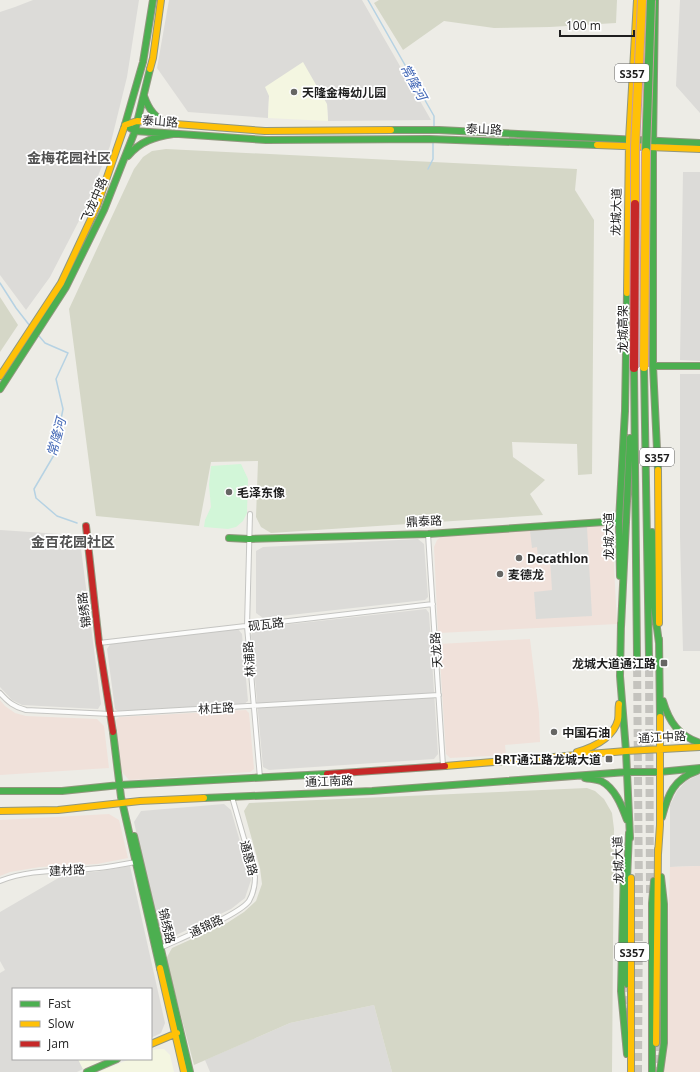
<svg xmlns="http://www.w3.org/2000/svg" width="700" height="1072" font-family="'Open Sans','Noto Sans SC',sans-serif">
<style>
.residential{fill:#dcdbd8}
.commercial{fill:#f0e1da}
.education{fill:#f4f6e1}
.construction{fill:#d5d7c7}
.park{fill:#d2f6d8}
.parking{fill:#dbdbd8}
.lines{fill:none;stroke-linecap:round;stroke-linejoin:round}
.stream{stroke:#b6d2e3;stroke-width:1.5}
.highway-tunnel{stroke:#c4c3be;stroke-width:8;stroke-dasharray:8 4;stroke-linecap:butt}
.street-casing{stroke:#c5c5c2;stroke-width:6}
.fast-casing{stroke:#91977e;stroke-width:8}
.slow-casing{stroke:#91977e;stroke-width:8}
.jam-casing{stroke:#91977e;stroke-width:8}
.street{stroke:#fcfcfb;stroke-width:4}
.fast{stroke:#4caf50;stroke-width:6}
.slow{stroke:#ffc107;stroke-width:6}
.jam{stroke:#c62828;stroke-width:6}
.fast-bridge-casing{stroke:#c59ca0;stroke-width:10;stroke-linecap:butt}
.slow-bridge-casing{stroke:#c59ca0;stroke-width:10;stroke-linecap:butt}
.jam-bridge-casing{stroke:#c59ca0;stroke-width:10;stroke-linecap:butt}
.fast-bridge{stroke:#4caf50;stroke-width:8}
.slow-bridge{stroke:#ffc107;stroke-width:8}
.jam-bridge{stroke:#c62828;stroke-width:8}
.poi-dot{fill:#666664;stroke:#fff;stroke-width:1.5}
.labels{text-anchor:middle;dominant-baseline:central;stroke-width:3.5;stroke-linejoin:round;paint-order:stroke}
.shield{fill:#fff;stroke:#626262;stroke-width:1}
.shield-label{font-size:11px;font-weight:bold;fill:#1e1e1e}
.poi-label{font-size:12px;font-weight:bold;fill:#1e1e1e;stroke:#fff;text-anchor:start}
.street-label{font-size:12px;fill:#1e1e1e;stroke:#fff}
.water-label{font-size:13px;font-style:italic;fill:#4267b6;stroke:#fff}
.quarter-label{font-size:14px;font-weight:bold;fill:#515151;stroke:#fff}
</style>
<rect width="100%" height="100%" fill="#edece6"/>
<path class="residential" d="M33,0H139L127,77L110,146L84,211L50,277L26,310L0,275V12L15,7Z
M169,0H362L431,120L328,121L327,104L269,96L268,118L188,112L157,68Z
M680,0H700V113L676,86Z
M683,172H700V361L680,360Z
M680,374H700V651H683L680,537Z
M0,530L75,535L80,541L101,704L98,709L22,705L12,700L0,687Z
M418,539L424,544L428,597L425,600L263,618L256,613V551L263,547Z
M426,609L429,613L438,754L434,759L269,770L263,767L251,635L256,628Z
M238,629L242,634L248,701L244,704L118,711L115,709L107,649L111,643Z
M700,774V866L670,867V805L677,791L686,781Z
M224,804L231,810L251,880L245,898L231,909L168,939L159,935L134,822L141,811Z
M130,866L165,1023L161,1033L151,1038V989H13V1059H78L83,1069L77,1072H0V973L5,970L0,961V912L67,873L95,872Z
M374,1005L392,1072H210L205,1060L290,1023Z"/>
<path class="commercial" d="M610,525L612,528L617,624L438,633L434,547L437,540L444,534Z
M530,639L539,713L540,742L505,745L506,755L450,758L446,754L439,644Z
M0,700L5,706L15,713L26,716L97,719L104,726L109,768L0,775Z
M246,710L249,713L254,769L250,772L129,780L122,772L116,720L119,717Z
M109,814L119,820L128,858L97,864L40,867L10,872L0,876V820Z
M700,866V1072H664L670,867Z"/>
<path class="education" d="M303,62L327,104L328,121L268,118L269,96L265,87Z
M159,1049H164L170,1055L174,1072H99L130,1059H151V1050Z
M78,1059H106L83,1069Z"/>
<path class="construction" d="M379,0H617L616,23L550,27L494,28L444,21L403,50L374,3Z
M166,149L577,169L575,190L594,220L592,474L578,475L577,444L512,442L513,457L545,480L530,494L543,515L271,533L261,527L256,517L258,461L211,462L199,526L96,516L69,309L134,169L143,157L152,151Z
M0,297L18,325L0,352Z
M587,788L595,791L604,799L612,813L614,829L612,1072H392L374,1005L290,1023L194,1065L166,959L172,948L227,923L244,912L256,901L262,884L260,868L244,811L249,803Z"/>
<path class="park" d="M241,464L248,479L247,513L243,521L236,527L228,529L204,527L205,520L211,507L209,485L211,466Z"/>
<path class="parking" d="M587,527L592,616L536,619L534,592L552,590L550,558L538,559L537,547L532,548L530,531Z"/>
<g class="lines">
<path class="stream" d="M368,0L434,116V129
M428,169L433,159V141
M0,283L16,308L30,326
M39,336L45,343L68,353L56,379L63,409L54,455L34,489L36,498L57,516L77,523"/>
<path class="highway-tunnel" d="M637,657L639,898L638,1072
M649,657L650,893
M627,984L629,1023
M656,1043V1072"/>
<defs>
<path id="street" d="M250,514L247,626L260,778
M428,534L443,766
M99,643L433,604
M0,693C8,702 14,707 26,710L111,714L439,695
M0,881C32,868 65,872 99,868C111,867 123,864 136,862
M158,949C177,940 239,915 249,901C253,894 255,886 255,877L232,797"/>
<path id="fast" d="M655,0L653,148V366L658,470
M144,96C149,110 155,118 169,124
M125,125L135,131L266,140L429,139L597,145
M124,128L143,62L153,0
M391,130H439L700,143
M128,156C140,141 155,137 173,134
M653,366H700
M644,367L649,657
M634,368L637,657
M0,389L66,287L104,210L135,131L150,69
M652,532L654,606L659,643
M229,538L249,539L428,534L619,521
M620,576L619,521L625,411L627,293
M621,623L620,676L626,751L630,838
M621,627L630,438
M659,639L660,717
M663,701C669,722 679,736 700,743
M113,732L121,797L160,968
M585,778C590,779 596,779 601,781C615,788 622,806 627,820
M0,791H62L120,785L327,774
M204,798L372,791L627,772H659L700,768
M662,817C668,794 674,779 697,771
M134,836L190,1072
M624,865L621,991L627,1054
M627,984V879L629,833
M87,1072L117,1059
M652,1072V903L654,881
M660,1072L664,1043V904L661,877"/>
<path id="slow" d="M150,69L153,58L161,0
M125,125L137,121L265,131L391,130
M597,145L700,149
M627,293L629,140L637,0
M0,376L61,283L97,206L124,128
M658,470L659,623
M577,752C594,747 613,738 618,720C619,715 618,709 619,704
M445,766L626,751L700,747
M0,811L58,810L140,801L204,798
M658,854L660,825V717
M631,878V1072
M160,968L184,1072
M656,1043L658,849
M151,1044L177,1033"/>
<path id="jam" d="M86,526L99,643L113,732
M327,774L445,766"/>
</defs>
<use href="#street" class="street-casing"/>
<use href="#fast" class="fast-casing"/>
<use href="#slow" class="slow-casing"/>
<use href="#jam" class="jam-casing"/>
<use href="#street" class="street"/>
<use href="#fast" class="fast"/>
<use href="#slow" class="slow"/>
<use href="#jam" class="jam"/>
<defs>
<path id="fast-bridge" d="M646,152L651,0"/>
<path id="slow-bridge" d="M635,204V147L642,0
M644,367L646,152"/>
<path id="jam-bridge" d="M634,368L635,204"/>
</defs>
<use href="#fast-bridge" class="fast-bridge-casing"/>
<use href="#slow-bridge" class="slow-bridge-casing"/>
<use href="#jam-bridge" class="jam-bridge-casing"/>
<use href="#fast-bridge" class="fast-bridge"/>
<use href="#slow-bridge" class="slow-bridge"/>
<use href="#jam-bridge" class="jam-bridge"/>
</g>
<g class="poi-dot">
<circle cx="294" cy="92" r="4"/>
<circle cx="229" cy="492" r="4"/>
<circle cx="519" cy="558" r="4"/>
<circle cx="500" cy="574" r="4"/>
<rect x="660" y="659" width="8" height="8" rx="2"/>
<circle cx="554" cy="732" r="4"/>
<rect x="605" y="755" width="8" height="8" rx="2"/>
</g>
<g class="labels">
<g class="shield">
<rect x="615" y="64" width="34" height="18" rx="3"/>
<rect x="640" y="448" width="34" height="18" rx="3"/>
<rect x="615" y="943" width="34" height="18" rx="3"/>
</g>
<g class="shield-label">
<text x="632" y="73">S357</text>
<text x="657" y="457">S357</text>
<text x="632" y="952">S357</text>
</g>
<g class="poi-label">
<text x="302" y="92">天隆金梅幼儿园</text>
<text x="237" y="492">毛泽东像</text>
<text x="527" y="558">Decathlon</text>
<text x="508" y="574">麦德龙</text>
<text x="656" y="663" text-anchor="end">龙城大道通江路</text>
<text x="562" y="732">中国石油</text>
<text x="601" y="759" text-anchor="end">BRT通江路龙城大道</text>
</g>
<g class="street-label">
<text transform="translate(160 121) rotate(4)">泰山路</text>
<text transform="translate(484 129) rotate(2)">泰山路</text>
<text transform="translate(94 200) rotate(-67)">飞龙中路</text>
<text transform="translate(616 212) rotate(-89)">龙城大道</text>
<text transform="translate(622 329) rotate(-90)">龙城高架</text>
<text transform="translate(424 521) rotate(-3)">鼎泰路</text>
<text transform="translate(608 536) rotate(-90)">龙城大道</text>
<text transform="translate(84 610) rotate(-97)">锦绣路</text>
<text transform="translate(266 624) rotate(-7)">砚瓦路</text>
<text transform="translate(436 650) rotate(-94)">天龙路</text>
<text transform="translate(249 659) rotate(-94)">林浦路</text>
<text transform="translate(216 708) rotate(-3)">林庄路</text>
<text transform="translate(662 737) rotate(-3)">通江中路</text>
<text transform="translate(329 781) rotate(-2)">通江南路</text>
<text transform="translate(249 858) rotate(75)">通惠路</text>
<text transform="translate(618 860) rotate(-92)">龙城大道</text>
<text transform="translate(67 870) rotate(-3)">建材路</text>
<text transform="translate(167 926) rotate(77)">锦绣路</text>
<text transform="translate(206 926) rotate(-25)">通锦路</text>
</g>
<g class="water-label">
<text transform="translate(414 82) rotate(61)">常隆河</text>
<text transform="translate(56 437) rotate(-75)">常隆河</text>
</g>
<g class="quarter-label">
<text x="69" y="157">金梅花园社区</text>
<text x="73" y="541">金百花园社区</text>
</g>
</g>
<rect x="12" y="988" width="140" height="72" fill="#ffffff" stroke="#a5a5a5"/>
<rect x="20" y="1001" width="20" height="6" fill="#4caf50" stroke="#a5a5a5"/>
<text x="48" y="1008" font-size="12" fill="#1e1e1e">Fast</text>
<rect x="20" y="1021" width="20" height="6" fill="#ffc107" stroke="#a5a5a5"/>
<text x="48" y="1028" font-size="12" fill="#1e1e1e">Slow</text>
<rect x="20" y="1041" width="20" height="6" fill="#c62828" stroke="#a5a5a5"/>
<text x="48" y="1048" font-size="12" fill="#1e1e1e">Jam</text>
<path d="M560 30v6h74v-6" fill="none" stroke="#1e1e1e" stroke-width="2"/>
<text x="566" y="30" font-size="12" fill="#1e1e1e" stroke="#ffffff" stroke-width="3" paint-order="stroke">100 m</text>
</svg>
